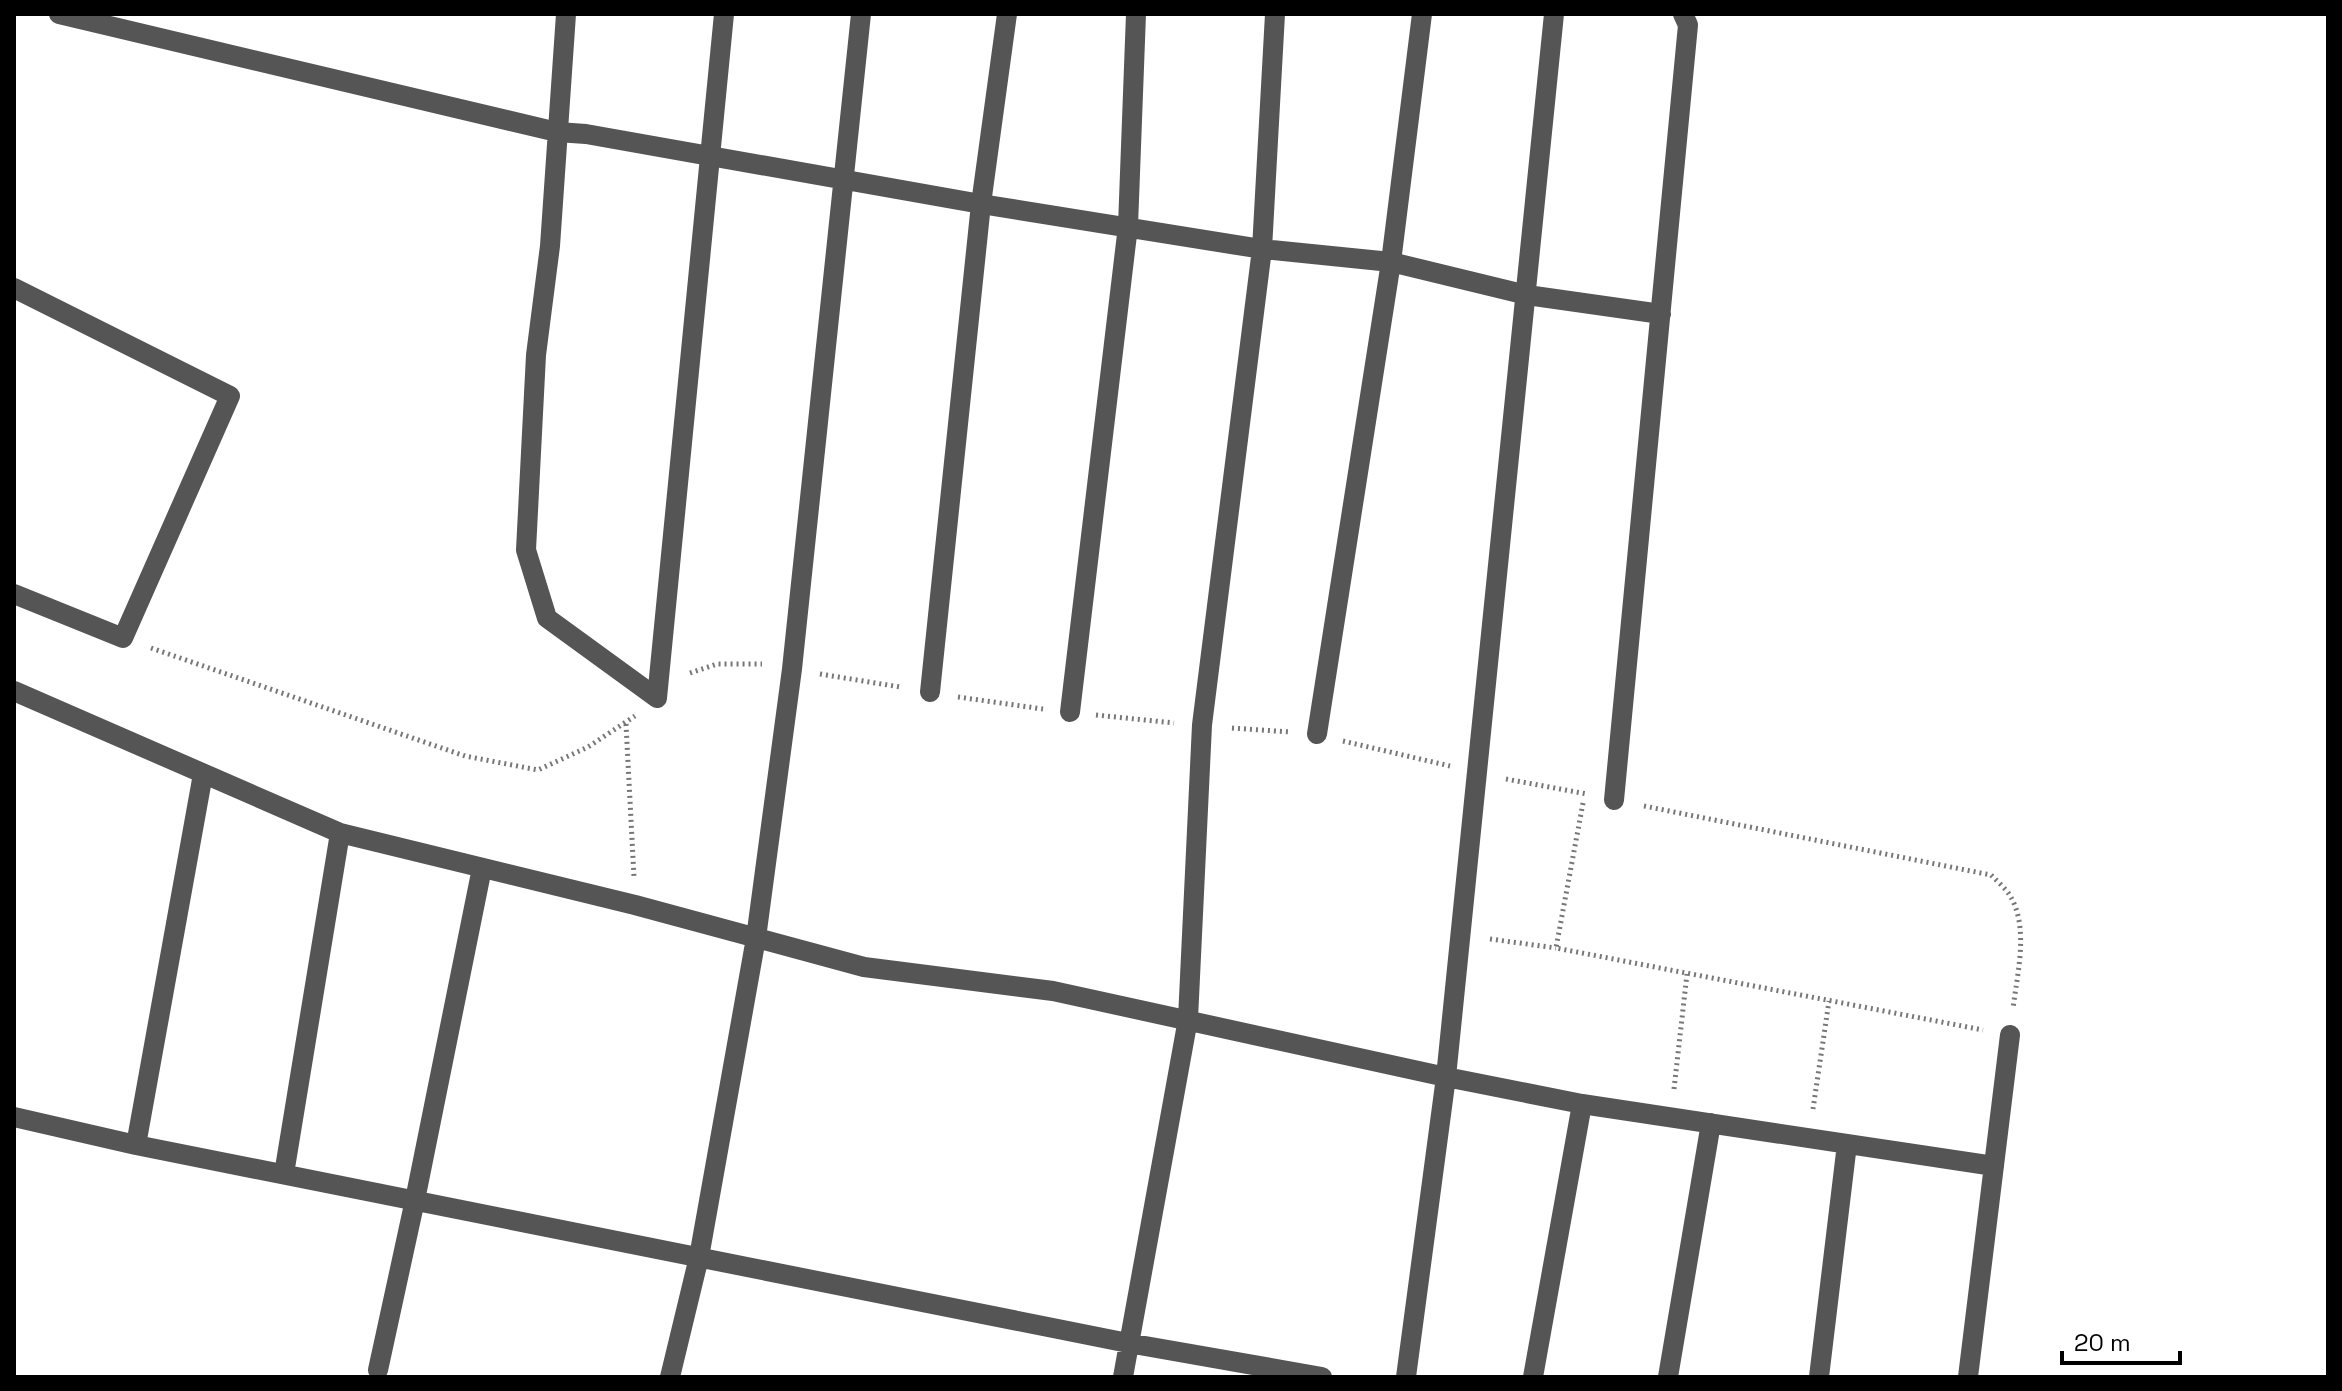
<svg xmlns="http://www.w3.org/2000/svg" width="2342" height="1391" font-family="'Space Grotesk',sans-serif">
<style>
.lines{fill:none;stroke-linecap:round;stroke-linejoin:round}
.path{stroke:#777;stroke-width:5;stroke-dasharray:2 4;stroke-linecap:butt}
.minor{stroke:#555;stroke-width:20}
</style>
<rect width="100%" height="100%" fill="#fff"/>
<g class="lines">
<path class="path" d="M151,648L465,756L538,770L588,747L635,716
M690,673L717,664H762
M820,674L900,687
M958,697L1043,709
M1096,715L1174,723
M626,724L634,877
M1232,728L1290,732
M1343,741L1450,766
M1506,779L1587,794
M1583,803L1556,948L1983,1030
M1644,806L1991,875C1997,881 2004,887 2009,894C2030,927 2017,973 2013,1009
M1490,939L1556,948
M1674,1089L1687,974
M1813,1109L1829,1001"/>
<path class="minor" d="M59,14L557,132L586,134L981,204L1262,249L1391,262L1527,295L1661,314
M566,14L550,246L536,355L526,550L547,618L657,698L724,14
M14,288L230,396L123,638L14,594
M14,691L340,833L635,905L864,967L1053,991L1446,1077L1406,1377
M930,692L981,204L1007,14
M1070,712L1128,226L1136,14
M1317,734L1391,262L1422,14
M1614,800L1688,25L1683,14
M1582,1104L1994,1166
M14,1117L136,1145L1128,1343L1322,1377
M136,1145L203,774
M284,1174L340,833
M378,1370L415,1200L482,868
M670,1377L699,1257L756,938L792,669L861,14
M1123,1377L1188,1019L1202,725L1262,249L1275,14
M1533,1377L1582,1104L1446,1077L1554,14
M1668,1377L1711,1123
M1819,1377L1847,1144
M1968,1377L2010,1035"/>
</g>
<rect width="2342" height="1391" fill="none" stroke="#000000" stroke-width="32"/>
<path d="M2062 1351v12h118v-12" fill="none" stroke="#000000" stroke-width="4"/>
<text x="2074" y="1351" font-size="24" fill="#000000" stroke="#ffffff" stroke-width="6" paint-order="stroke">20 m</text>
</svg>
